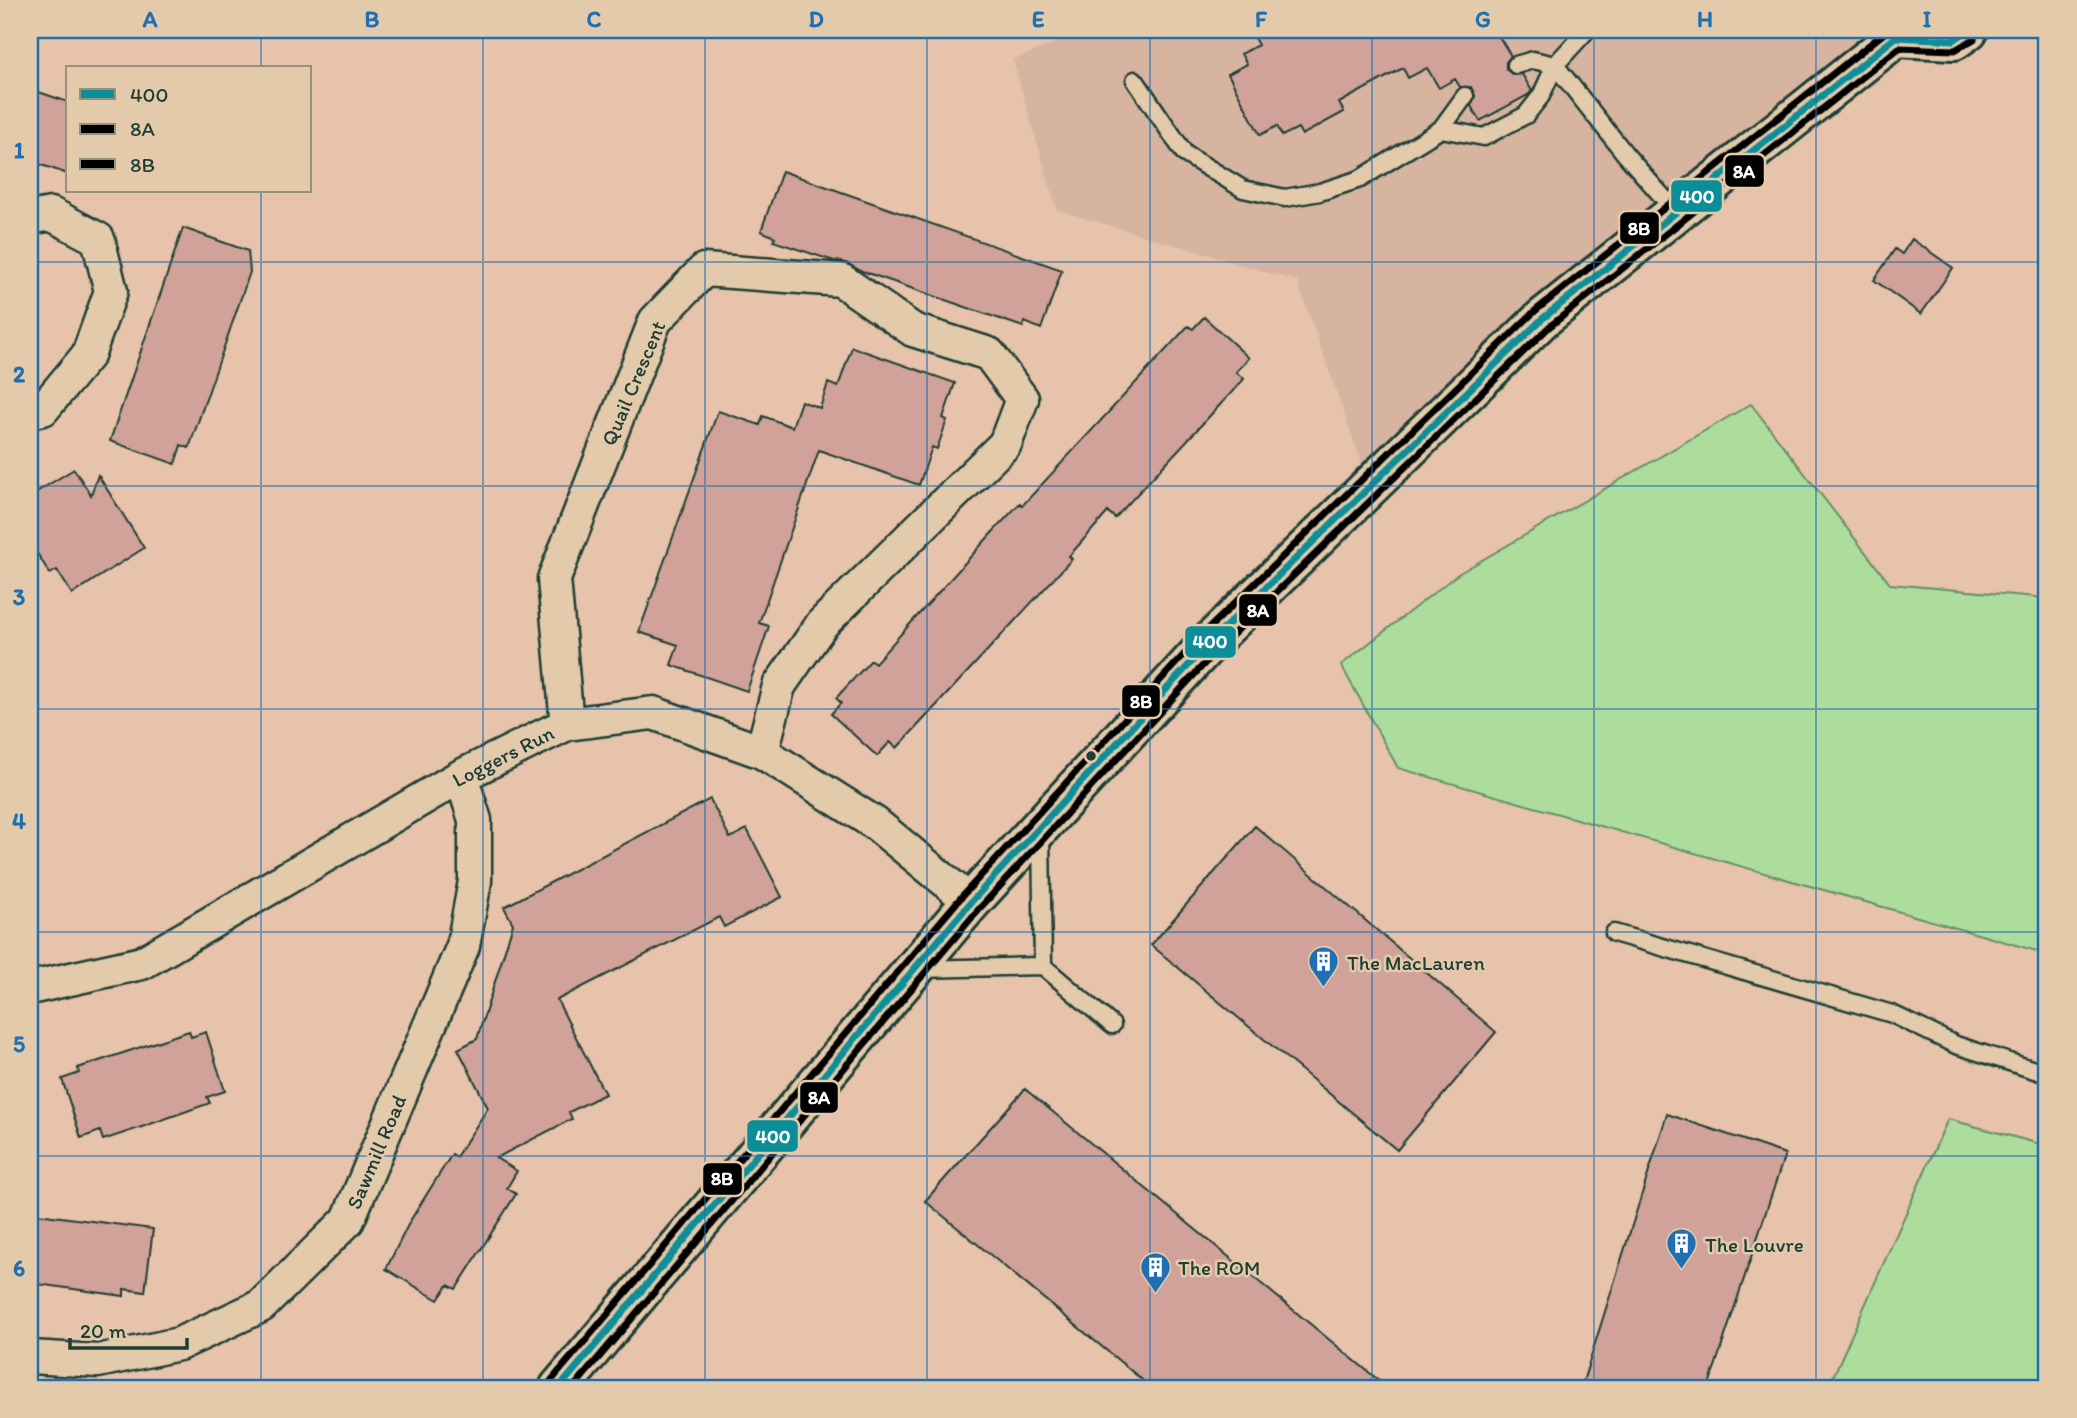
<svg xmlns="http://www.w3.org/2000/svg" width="2077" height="1418" font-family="Itim,sans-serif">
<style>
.built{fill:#d7b4a0}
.green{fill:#addd9d;stroke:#668d68;stroke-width:2}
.building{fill:#d0a299;stroke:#1f3d34;stroke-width:2}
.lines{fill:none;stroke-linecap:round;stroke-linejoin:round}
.lane-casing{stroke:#1f3d34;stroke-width:21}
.street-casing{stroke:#1f3d34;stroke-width:37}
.primary-casing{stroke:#1f3d34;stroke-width:44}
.lane{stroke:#e3caab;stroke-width:16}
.street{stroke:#e3caab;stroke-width:32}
.primary{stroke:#e3caab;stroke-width:38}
.bus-1-casing{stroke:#e3caab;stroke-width:12}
.bus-2-casing{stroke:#e3caab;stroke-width:12}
.bus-3-casing{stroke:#e3caab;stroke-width:12}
.bus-1{stroke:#0c8e99;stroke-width:7}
.bus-2{stroke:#000;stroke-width:7}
.bus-3{stroke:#000;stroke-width:7}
.grid{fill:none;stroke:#1f6fb2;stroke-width:2;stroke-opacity:0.55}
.bus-dot{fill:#1f3d34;stroke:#e3caab;stroke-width:2.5}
.labels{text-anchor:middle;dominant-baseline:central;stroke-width:5;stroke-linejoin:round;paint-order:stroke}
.street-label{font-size:21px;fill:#1f3d34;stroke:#e3caab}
.poi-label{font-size:21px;fill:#1f3d34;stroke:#e3caab;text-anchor:start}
.line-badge{stroke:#e3caab;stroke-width:2.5}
.badge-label{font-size:19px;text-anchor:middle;font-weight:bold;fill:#fff}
.neatline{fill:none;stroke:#1f6fb2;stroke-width:2.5}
.grid-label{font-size:23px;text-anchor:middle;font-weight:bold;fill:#1f6fb2}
</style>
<rect width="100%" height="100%" fill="#e6c3aa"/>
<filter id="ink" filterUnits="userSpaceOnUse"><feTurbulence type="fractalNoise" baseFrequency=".0143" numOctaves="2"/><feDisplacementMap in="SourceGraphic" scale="14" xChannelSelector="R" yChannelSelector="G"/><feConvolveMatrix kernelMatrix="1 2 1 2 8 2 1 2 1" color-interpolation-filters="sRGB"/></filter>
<g filter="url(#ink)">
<path class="built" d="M1087,30H1906L1370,486L1297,281L1057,210L1013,60Z"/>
<path class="green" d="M1751,404L1890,584L2047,598V954L1398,768L1341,665L1458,574Z
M1948,1119L2047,1146V1382L2045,1388H1828Z"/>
<path class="building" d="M1250,30H1495L1511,56L1506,62V69L1513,75L1522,74L1532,91L1528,95L1480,121L1471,106L1475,96L1471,87H1460L1455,79L1439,88L1427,68L1408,78L1403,68L1339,103L1344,112L1302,135L1298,128L1282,136L1277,126L1260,135L1228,74L1247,64L1241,54L1258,45Z
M30,89L68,102V174L30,161Z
M782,171L1062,270L1041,329L1025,322L1023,327L859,270L843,262L834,261L773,241L775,237L761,231Z
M183,228L248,251L250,272L189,448L181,445L175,464L110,441Z
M1912,239L1953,268L1921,314L1874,280L1895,249L1902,254Z
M1204,317L1249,358L1236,372L1244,379L1115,518L1108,512L1069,556L1072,559L897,748L890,742L877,756L831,714L841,703L836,698L871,660L875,663L991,534L1020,503L1022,506L1188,326L1193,329Z
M852,347L955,383L943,418L947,420L937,449L932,447L919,485L819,450L759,623L769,626L747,691L671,665L678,645L639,632L718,411L760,425L763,416L792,427L801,401L820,408L828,383L838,387Z
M74,469L91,495L98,475L144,548L72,594L57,570L50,574L30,542V496Z
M710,799L730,838L747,829L782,897L724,927L719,917L557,1000L605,1094L569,1112L572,1119L496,1158L517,1171L507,1188L516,1194L456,1289L448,1285L438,1300L386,1269L410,1221L452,1154L456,1157L488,1108L458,1049L477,1039L513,924L504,907Z
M1255,826L1496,1032L1397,1150L1151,945Z
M189,1031L191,1037L206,1032L225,1091L207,1097L210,1103L139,1128L103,1140L100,1131L81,1138L62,1079L79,1073L78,1068Z
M1025,1089L1388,1388H1152L925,1201Z
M1667,1114L1785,1154L1708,1388H1581Z
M30,1213L153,1229L145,1292L124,1289V1296L30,1283Z"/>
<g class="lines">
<defs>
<path id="lane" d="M1587,30L1555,65L1626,155L1676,212
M1135,80L1185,154L1243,189L1285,198L1320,192L1360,179L1441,129L1484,137L1526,115L1541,96L1555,65L1533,60L1516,65
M1441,129L1465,96
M1041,835L1043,966
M1614,933L1892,1014L1956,1045L2047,1074
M919,969L1043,966L1112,1025"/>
<path id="street" d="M30,218L51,214L98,239L111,291L88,355L43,409L30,412
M567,724L554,579L655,321L704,270L841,280L913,330L989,354L1022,399L1005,444L822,624L779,686L762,752
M30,988L142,963L461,776L567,724L653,713L762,752L876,824L971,902
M30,1357L98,1361L179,1344L261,1306L348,1220L463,946L475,881V820L461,776"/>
<path id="primary" d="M1896,37L1954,40L1968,30
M559,1388L971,902L1209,643L1542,319L1896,37L1899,30"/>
</defs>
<use href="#lane" class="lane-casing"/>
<use href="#street" class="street-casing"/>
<use href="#primary" class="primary-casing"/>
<use href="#lane" class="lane"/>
<use href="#street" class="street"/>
<use href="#primary" class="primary"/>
<defs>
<path id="bus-1" d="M559,1388L971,902L1209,643L1542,319L1896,37L1954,40L1968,30"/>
<path id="bus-2" d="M573,1388L979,909L1217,650L1549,327L1899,48L1955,50L1974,39"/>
<path id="bus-3" d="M551,1381L963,895L1202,635L1535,311L1888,30"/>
</defs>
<use href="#bus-1" class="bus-1-casing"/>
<use href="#bus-2" class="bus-2-casing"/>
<use href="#bus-3" class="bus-3-casing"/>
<use href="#bus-1" class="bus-1"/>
<use href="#bus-2" class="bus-2"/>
<use href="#bus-3" class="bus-3"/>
</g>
</g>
<path class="grid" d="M261,30V68M483,30V1388M705,30V1388M927,30V1388M1150,30V1388M1372,30V1388M1594,30V1388M1816,30V1388M261,191V1388M30,262H2047M30,486H2047M30,709H2047M30,932H2047M30,1156H2047"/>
<defs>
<symbol id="building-pin" viewBox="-11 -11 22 30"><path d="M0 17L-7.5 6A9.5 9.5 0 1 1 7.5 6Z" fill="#1f6fb2" stroke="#e3caab"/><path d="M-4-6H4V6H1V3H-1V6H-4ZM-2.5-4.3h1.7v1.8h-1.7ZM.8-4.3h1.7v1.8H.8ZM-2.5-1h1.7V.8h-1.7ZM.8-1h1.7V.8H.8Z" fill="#fff"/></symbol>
</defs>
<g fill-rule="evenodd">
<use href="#building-pin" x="1306" y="944" width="35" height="47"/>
<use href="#building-pin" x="1664" y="1226" width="35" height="47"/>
<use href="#building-pin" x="1138" y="1250" width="35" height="47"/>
</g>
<circle class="bus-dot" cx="1091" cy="756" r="6"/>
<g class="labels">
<g class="street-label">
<text transform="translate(633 383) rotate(-67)">Quail Crescent</text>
<text transform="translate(503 756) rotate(-27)">Loggers Run</text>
<text transform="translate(376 1152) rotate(-67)">Sawmill Road</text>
</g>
<g class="poi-label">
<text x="1347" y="962">The MacLauren</text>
<text x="1705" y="1244">The Louvre</text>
<text x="1178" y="1267">The ROM</text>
</g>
</g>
<g class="line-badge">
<rect x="1724" y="154" width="41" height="34" rx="7" fill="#000"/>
<rect x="1670" y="179" width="53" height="34" rx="7" fill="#0c8e99"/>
<rect x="1619" y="211" width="41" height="34" rx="7" fill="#000"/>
<rect x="1238" y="593" width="40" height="34" rx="7" fill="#000"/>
<rect x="1184" y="625" width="53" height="34" rx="7" fill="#0c8e99"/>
<rect x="1121" y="684" width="40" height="34" rx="7" fill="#000"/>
<rect x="799" y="1081" width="40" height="33" rx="7" fill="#000"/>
<rect x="746" y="1119" width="53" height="34" rx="7" fill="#0c8e99"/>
<rect x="702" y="1162" width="41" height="34" rx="7" fill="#000"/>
</g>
<g class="badge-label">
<text x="1744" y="178">8A</text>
<text x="1697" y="203">400</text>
<text x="1639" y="235">8B</text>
<text x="1258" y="617">8A</text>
<text x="1210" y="648">400</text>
<text x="1141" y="708">8B</text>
<text x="819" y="1104">8A</text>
<text x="773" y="1143">400</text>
<text x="722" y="1185">8B</text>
</g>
<rect width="2077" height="1418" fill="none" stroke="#e3caab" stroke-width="77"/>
<rect x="66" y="66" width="245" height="126" fill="#e3caab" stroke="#95927b" stroke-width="2"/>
<rect x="80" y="89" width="35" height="10" fill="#0c8e99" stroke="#95927b" stroke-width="2"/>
<text x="130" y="102" font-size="21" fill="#1f3d34">400</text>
<rect x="80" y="124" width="35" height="10" fill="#000000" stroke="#95927b" stroke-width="2"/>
<text x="130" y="136" font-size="21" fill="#1f3d34">8A</text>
<rect x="80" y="159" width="35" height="10" fill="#000000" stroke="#95927b" stroke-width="2"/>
<text x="130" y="172" font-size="21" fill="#1f3d34">8B</text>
<path d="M70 1338v10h117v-10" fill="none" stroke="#1f3d34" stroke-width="3.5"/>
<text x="80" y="1338" font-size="21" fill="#1f3d34" stroke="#e3caab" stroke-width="5" paint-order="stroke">20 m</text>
<rect x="38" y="38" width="2000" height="1342" class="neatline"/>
<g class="grid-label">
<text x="150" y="27">A</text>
<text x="372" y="27">B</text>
<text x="594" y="27">C</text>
<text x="816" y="27">D</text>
<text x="1038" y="27">E</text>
<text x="1261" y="27">F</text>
<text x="1483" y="27">G</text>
<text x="1705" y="27">H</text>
<text x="1927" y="27">I</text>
<text x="19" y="158">1</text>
<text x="19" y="382">2</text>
<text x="19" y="605">3</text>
<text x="19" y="829">4</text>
<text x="19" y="1052">5</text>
<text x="19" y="1276">6</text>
</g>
</svg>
